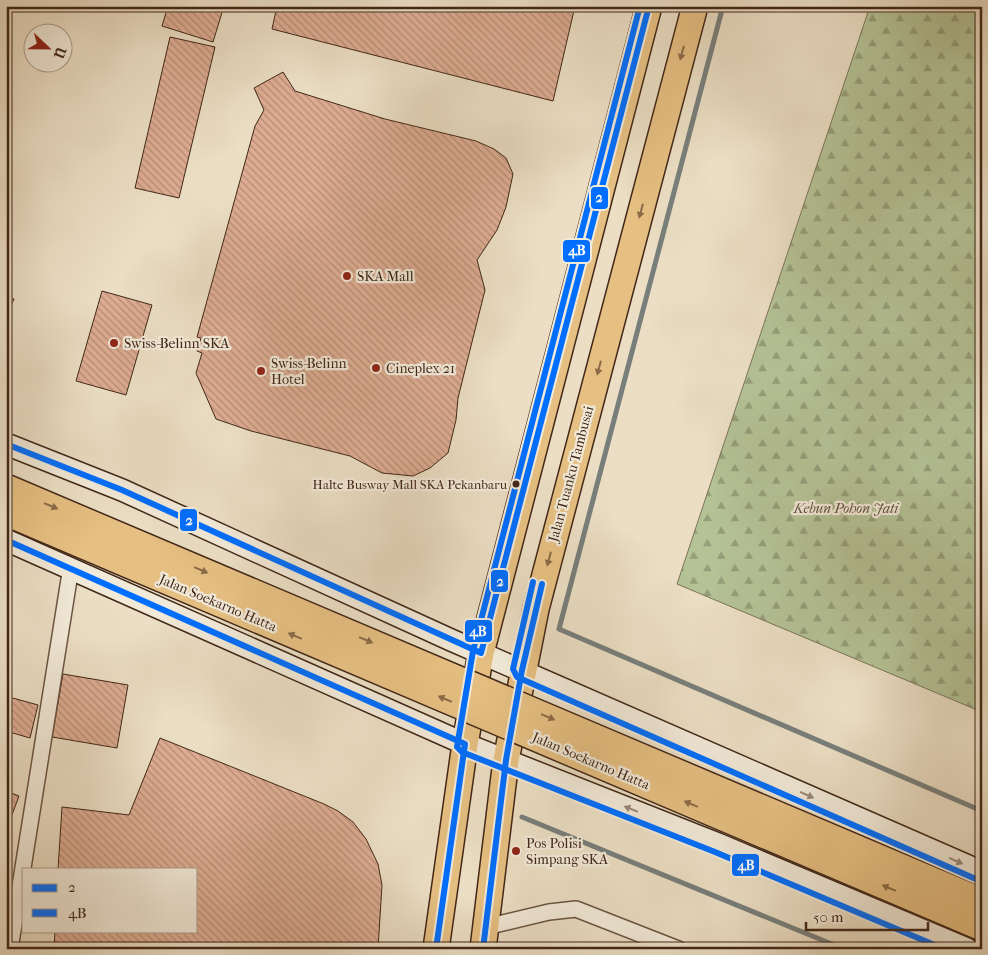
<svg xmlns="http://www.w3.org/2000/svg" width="988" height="955" font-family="'IM FELL French Canon',serif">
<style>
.forest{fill:url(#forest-firs);stroke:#7a7457}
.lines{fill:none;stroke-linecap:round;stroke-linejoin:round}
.stream{stroke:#787f7b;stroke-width:5}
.building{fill:url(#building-back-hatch);stroke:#412718}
.street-casing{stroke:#6c5543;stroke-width:18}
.secondary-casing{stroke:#412718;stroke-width:24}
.primary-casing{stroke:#412718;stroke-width:28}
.street{stroke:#f2ead9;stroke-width:15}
.secondary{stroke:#f2ead9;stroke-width:21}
.primary{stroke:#e6bf82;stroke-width:25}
.primary-bridge-casing{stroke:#412718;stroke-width:28;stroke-linecap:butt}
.primary-bridge{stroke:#e6bf82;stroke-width:25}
.bus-1-casing{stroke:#f2ead9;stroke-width:10}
.bus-2-casing{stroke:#f2ead9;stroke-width:10}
.bus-1{stroke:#006eff;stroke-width:6}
.bus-2{stroke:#006eff;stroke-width:6}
.oneway{fill:#8b6b48}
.oneway2{fill:#9a8878}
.poi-dot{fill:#8f2418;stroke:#f2ead9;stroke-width:2}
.bus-dot{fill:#412718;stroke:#f2ead9;stroke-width:2}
.labels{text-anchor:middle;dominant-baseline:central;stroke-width:4.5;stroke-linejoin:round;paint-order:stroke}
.bus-label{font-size:13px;fill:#412718;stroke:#f2ead9;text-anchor:end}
.poi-label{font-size:14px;fill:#412718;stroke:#f2ead9;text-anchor:start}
.street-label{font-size:14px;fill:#412718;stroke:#f2ead9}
.park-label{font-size:14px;font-style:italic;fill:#5e4e38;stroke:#f2ead9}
.line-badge{stroke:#f2ead9;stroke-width:2}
.badge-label{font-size:14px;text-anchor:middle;font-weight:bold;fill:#fff}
</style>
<defs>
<pattern id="forest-firs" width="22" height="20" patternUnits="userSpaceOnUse" patternTransform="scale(1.25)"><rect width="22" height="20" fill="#b4c296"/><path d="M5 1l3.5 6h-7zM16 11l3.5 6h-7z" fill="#949e79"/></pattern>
<pattern id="building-back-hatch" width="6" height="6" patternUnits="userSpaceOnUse" patternTransform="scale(1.25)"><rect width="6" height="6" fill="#ddac92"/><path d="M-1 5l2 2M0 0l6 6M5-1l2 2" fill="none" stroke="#b58c76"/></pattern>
</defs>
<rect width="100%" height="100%" fill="#ebdec4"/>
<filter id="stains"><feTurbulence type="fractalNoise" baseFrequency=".004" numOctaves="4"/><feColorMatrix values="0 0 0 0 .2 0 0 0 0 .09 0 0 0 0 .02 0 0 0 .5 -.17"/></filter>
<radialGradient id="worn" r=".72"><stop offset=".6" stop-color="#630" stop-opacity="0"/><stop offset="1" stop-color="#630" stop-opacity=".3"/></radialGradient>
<path class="forest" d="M870,6H982V712L677,584Z"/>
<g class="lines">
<path class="stream" d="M723,6L559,629L982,811
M522,817L844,949"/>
</g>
<path class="building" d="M168,6H224L213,42L162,26Z
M277,6H575L553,101L272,29Z
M170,37L215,47L179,198L135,188Z
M283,72L295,91L385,119L476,141L494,149L506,158L513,174L506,207L497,230L477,260L485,290L458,398L456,420L448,453L430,468L413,476L382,473L350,456L251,431L216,419L196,373L202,353L197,351L201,338L197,337L255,126L264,110L254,88Z
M102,291L152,305L126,395L76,381Z
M6,296L14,299L6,317Z
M63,674L128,685L117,748L52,737Z
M9,697L38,705L30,738L6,731V706Z
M160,738L324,804L338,811L353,822L366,839L378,864L382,885L378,949H54L55,931H196V869H58L62,807L129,815Z
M6,791L19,796L9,823L6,822Z"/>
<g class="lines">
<defs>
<path id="street" d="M486,927L549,912L576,909L678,949
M10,949L71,567"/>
<path id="secondary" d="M6,444L122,490L451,640L982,872
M6,540L465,744L718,844L967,949"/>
<path id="primary" d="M436,949L465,744L481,653L649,6
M483,949L506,760L536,609L695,6"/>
</defs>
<use href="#street" class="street-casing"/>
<use href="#secondary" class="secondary-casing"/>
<use href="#primary" class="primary-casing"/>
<use href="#street" class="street"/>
<use href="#secondary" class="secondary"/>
<use href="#primary" class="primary"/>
<defs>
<path id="primary-bridge" d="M6,487L982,901
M6,513L982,928"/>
</defs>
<use href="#primary-bridge" class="primary-bridge-casing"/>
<use href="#primary-bridge" class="primary-bridge"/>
<defs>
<path id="bus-1" d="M6,444L122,490L481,653L649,6
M6,540L465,744L436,949
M483,949L506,760L522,670L542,584"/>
<path id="bus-2" d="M640,6L473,651L457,747L462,752L715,852L944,949
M533,582L513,669L517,677L978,880"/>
</defs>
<use href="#bus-1" class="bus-1-casing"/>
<use href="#bus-2" class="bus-2-casing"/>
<use href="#bus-1" class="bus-1"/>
<use href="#bus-2" class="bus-2"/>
</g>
<defs><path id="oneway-solid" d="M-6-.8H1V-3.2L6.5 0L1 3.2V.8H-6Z" transform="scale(1.25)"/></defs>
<g class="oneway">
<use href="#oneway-solid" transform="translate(682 53) rotate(105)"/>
<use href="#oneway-solid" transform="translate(641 211) rotate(105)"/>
<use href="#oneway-solid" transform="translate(599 368) rotate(105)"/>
<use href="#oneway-solid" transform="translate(51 506) rotate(23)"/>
<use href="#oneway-solid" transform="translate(549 559) rotate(105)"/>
<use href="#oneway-solid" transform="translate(201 570) rotate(23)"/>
<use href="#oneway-solid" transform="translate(295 636) rotate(-157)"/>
<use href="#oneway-solid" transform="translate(366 640) rotate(23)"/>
<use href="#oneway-solid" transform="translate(445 699) rotate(-157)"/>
<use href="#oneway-solid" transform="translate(548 717) rotate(23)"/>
<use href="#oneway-solid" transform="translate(691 804) rotate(-157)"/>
<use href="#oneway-solid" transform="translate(889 888) rotate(-157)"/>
</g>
<g class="oneway2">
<use href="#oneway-solid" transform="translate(807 795) rotate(24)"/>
<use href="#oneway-solid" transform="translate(631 809) rotate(-158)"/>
<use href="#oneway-solid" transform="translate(956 861) rotate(24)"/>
</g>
<g class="poi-dot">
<circle cx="347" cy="276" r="5"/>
<circle cx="114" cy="343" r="5"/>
<circle cx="376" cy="368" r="5"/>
<circle cx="261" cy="371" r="5"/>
<circle cx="516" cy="851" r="5"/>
</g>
<circle class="bus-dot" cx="516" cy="484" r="4.5"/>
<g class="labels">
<g class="bus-label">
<text x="507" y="484">Halte Busway Mall SKA Pekanbaru</text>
</g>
<g class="poi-label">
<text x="357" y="276">SKA Mall</text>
<text x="124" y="343">Swiss-Belinn SKA</text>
<text x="271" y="363">Swiss-Belinn<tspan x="271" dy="16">Hotel</tspan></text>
<text x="386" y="368">Cineplex 21</text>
<text x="526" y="843">Pos Polisi<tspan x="526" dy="16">Simpang SKA</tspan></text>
</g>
<g class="street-label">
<text transform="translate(571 474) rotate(-75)">Jalan Tuanku Tambusai</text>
<text transform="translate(218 603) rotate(23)">Jalan Soekarno Hatta</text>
<text transform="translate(591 761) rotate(23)">Jalan Soekarno Hatta</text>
</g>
<g class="park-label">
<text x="846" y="508">Kebun Pohon Jati</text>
</g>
</g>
<g class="line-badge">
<rect x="590" y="186" width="19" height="24" rx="5" fill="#006eff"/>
<rect x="562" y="239" width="29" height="24" rx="5" fill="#006eff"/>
<rect x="179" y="508" width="19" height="24" rx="5" fill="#006eff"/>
<rect x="490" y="569" width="19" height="24" rx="5" fill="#006eff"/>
<rect x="464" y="619" width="29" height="24" rx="5" fill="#006eff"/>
<rect x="731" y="853" width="29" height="24" rx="5" fill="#006eff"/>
</g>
<g class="badge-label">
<text x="599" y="202">2</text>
<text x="577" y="255">4B</text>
<text x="189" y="525">2</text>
<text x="500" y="586">2</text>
<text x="478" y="636">4B</text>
<text x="746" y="870">4B</text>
</g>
<rect width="988" height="955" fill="none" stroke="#ebdec4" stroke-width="25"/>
<rect x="8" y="8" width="973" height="940" fill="none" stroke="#412718" stroke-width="2.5"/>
<rect x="12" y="12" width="963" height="930" fill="none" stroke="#412718"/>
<rect x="22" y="868" width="175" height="65" fill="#f2ead9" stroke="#ab9c8c"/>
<rect x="32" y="884" width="25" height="8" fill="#006eff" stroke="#ab9c8c"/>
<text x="68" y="892" font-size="15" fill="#412718">2</text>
<rect x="32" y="909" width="25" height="8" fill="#006eff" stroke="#ab9c8c"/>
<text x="68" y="918" font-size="15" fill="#412718">4B</text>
<g transform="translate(48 48) rotate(112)"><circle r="24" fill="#f2ead9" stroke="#ab9c8c"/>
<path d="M0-4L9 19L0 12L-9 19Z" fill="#8f2418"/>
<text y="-8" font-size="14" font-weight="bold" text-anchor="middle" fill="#412718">U</text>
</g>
<path d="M806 922v8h122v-8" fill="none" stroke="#412718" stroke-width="2.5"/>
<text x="813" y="922" font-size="15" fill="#412718" stroke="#f2ead9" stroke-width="4" paint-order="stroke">50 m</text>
<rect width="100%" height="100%" filter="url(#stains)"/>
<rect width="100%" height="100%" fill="url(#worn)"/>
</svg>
